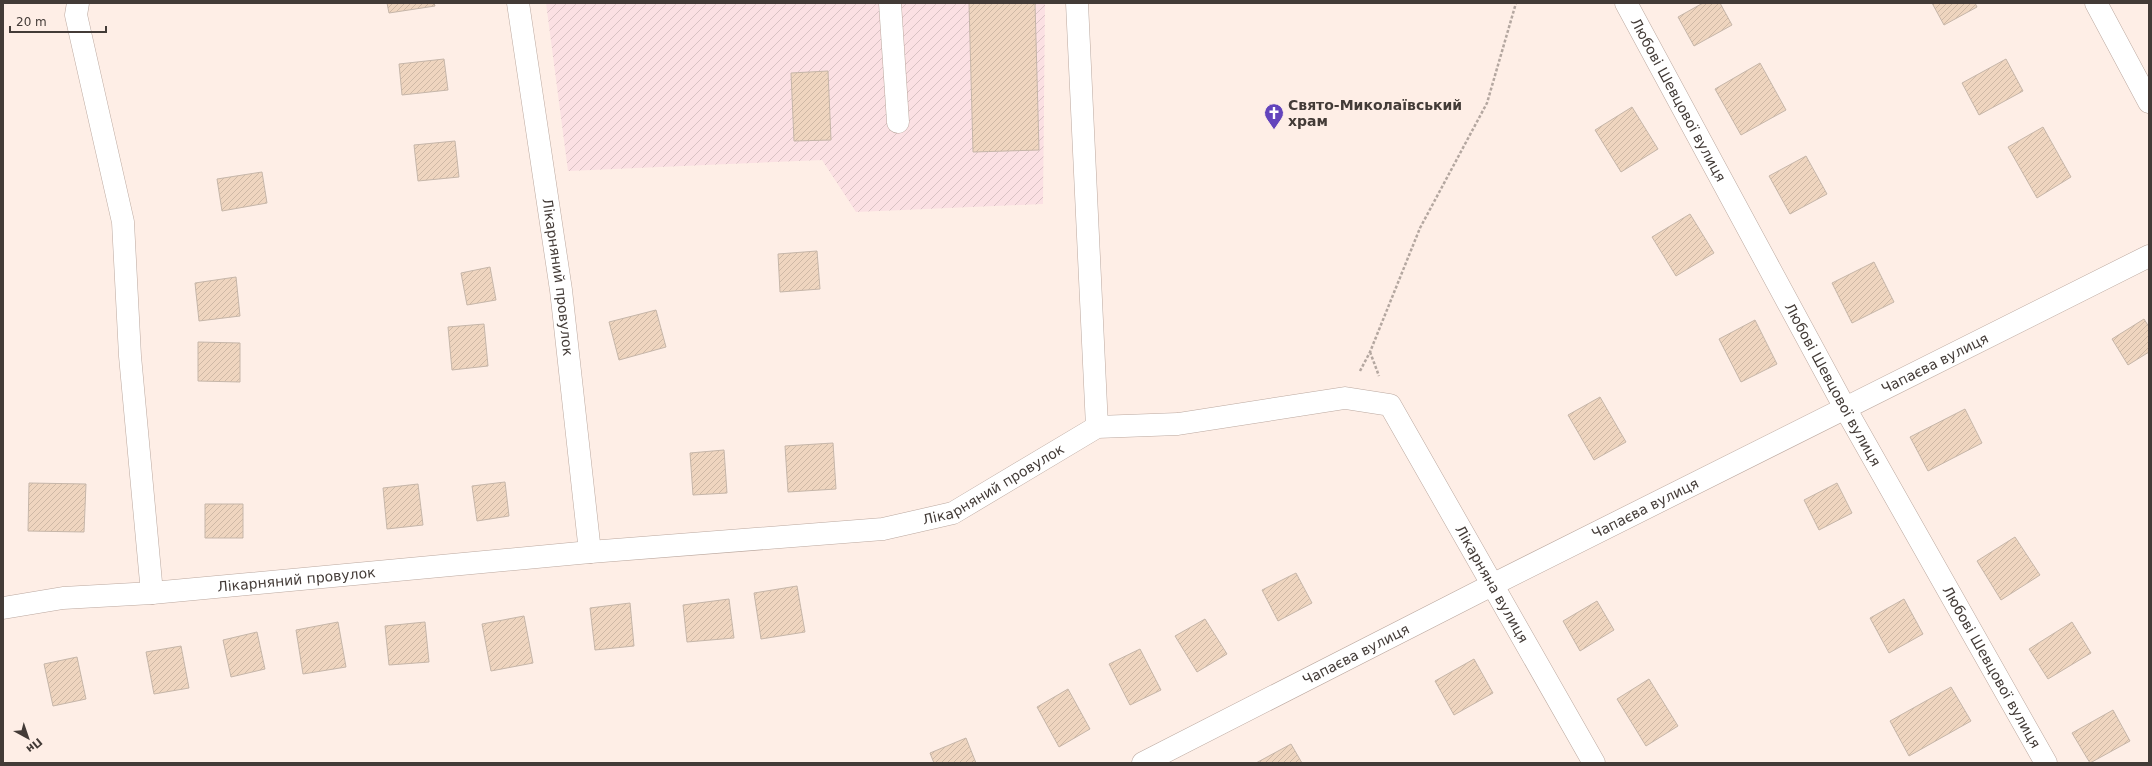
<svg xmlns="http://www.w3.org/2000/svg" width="2152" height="766" font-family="'DejaVu Sans',sans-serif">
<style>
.industrial{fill:url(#industrial-furrows)}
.building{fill:url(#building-hatch);stroke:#c6b6a9}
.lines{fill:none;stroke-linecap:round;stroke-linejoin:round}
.minor-casing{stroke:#bba89f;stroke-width:23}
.path{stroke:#b4a7a0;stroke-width:2.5;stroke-dasharray:3 2;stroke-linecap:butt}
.minor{stroke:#fff;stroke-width:22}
.labels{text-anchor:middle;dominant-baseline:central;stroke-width:4;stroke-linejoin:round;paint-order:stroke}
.street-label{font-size:14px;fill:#433b37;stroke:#feeee6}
.poi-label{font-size:14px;font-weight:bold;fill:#433b37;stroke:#feeee6;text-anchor:start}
</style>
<defs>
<pattern id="industrial-furrows" width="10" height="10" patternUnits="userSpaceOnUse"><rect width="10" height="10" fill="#fbe0e3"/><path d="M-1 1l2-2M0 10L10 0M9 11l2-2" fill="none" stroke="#d8c1c3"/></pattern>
<pattern id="building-hatch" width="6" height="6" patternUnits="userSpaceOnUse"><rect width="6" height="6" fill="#efd5bf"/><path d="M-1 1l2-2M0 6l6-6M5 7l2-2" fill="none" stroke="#ceb8a5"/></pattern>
</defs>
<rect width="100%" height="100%" fill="#feeee6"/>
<path class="industrial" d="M546,3H1045L1043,204L856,212L822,160L568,171Z"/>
<path class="building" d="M387,3H434L435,6L389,13Z
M969,3H1035L1039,150L973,152Z
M1703,3H1720L1732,25L1694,46L1678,17Z
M1932,3H1975L1977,7L1944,25Z
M444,59L448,90L402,95L399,64Z
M2006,59L2023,91L1979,115L1962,83Z
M1760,63L1786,110L1741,135L1715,89Z
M828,71L831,140L794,141L791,73Z
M1632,107L1658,149L1621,172L1595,130Z
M2043,127L2071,177L2037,198L2008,147Z
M455,141L459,177L418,181L414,145Z
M1806,156L1827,194L1790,214L1769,176Z
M262,172L267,203L222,211L217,179Z
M1690,214L1714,253L1676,276L1652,237Z
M817,251L820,289L780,292L778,254Z
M1874,262L1894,302L1852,323L1832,283Z
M490,267L496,300L467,305L461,273Z
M236,277L240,316L199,321L195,283Z
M656,310L666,347L619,360L609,322Z
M2144,319L2149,327V352L2128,365L2112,339Z
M1755,320L1777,364L1741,382L1719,339Z
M484,324L488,366L452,370L448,327Z
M198,342L240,343V382L198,381Z
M1600,397L1626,442L1594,460L1568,415Z
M1965,409L1982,443L1928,471L1910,437Z
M833,443L836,489L788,492L785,446Z
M724,450L727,493L693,495L690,453Z
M505,482L509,516L477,521L472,486Z
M29,483L86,484L84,532L28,531Z
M1837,483L1852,513L1819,530L1804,500Z
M418,484L423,525L387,529L383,488Z
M205,504H243V538H205Z
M2015,537L2040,575L2001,600L1977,561Z
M1296,573L1312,603L1278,621L1262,590Z
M797,586L805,632L761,639L754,593Z
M729,599L734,638L687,642L683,605Z
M1904,599L1923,634L1889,653L1870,618Z
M1597,601L1614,630L1580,651L1563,621Z
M630,603L634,646L595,650L590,608Z
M524,616L533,663L491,671L482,624Z
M1205,619L1227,654L1197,672L1175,636Z
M338,622L346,667L303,674L296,630Z
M425,622L429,662L389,665L385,626Z
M2072,622L2091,653L2048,679L2029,649Z
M257,632L265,669L231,677L223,640Z
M181,646L189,688L154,694L146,652Z
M1140,649L1161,690L1130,705L1109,664Z
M77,657L86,699L53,706L44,664Z
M1474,659L1493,693L1454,715L1435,681Z
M1649,679L1678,726L1646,746L1617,699Z
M1951,687L1971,721L1909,756L1890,721Z
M1068,689L1090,729L1059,747L1037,707Z
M2113,710L2130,741L2090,763L2072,733Z
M966,738L976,763H934L930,753Z
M1291,744L1302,763H1256Z"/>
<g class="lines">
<defs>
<g id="minor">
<path d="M78,3L76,15L123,222L130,356L152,593"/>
<path id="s1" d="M518,3L561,290L590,552"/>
<path d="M890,3L898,122"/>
<path d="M1077,3L1097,427"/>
<path id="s2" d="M1626,3L1845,408L2046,763"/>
<path d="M2096,3L2149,102"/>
<path id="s3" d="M3,608L63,598L152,593L590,552L883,529L953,513L1097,427L1178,424L1345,398L1390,405L1594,763"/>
<path id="s4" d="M1143,763L1492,585L2149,256"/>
</g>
</defs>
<use href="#minor" class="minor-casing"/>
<path class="path" d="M1370,352L1379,376
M1360,371L1370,352L1420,228L1487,103L1516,3"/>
<use href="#minor" class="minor"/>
</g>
<defs>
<symbol id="church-pin" viewBox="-11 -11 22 30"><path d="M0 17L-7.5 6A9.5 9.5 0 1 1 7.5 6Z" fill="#6344bc" stroke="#feeee6"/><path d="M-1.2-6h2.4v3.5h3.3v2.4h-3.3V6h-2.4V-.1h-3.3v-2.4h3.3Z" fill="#fff"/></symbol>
</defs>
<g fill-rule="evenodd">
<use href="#church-pin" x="1263" y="102" width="22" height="30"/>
</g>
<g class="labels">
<g class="street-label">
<text stroke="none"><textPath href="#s2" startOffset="110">Любові Шевцової вулиця</textPath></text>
<text stroke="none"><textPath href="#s1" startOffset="277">Лікарняний провулок</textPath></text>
<text stroke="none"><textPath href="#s4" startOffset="887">Чапаєва вулиця</textPath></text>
<text stroke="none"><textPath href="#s2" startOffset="434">Любові Шевцової вулиця</textPath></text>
<text stroke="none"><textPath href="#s3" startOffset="1004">Лікарняний провулок</textPath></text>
<text stroke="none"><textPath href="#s4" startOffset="563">Чапаєва вулиця</textPath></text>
<text stroke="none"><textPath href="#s3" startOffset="295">Лікарняний провулок</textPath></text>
<text stroke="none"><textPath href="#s3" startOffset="1625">Лікарняна вулиця</textPath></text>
<text stroke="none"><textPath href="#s4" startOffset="239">Чапаєва вулиця</textPath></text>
<text stroke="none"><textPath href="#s2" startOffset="758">Любові Шевцової вулиця</textPath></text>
</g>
<g class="poi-label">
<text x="1288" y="105">Свято-Миколаївський<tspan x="1288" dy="16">храм</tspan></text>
</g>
</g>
<rect width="2152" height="766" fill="none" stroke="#433b37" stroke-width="8"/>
<g transform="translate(28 738) rotate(140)" stroke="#feeee6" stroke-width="3" paint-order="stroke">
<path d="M0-3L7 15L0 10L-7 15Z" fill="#433b37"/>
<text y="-6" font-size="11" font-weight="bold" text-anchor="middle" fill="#433b37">Пн</text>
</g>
<path d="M10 26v6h96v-6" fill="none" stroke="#433b37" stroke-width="2"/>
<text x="16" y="26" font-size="12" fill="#433b37" stroke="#feeee6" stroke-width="3" paint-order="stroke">20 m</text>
</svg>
